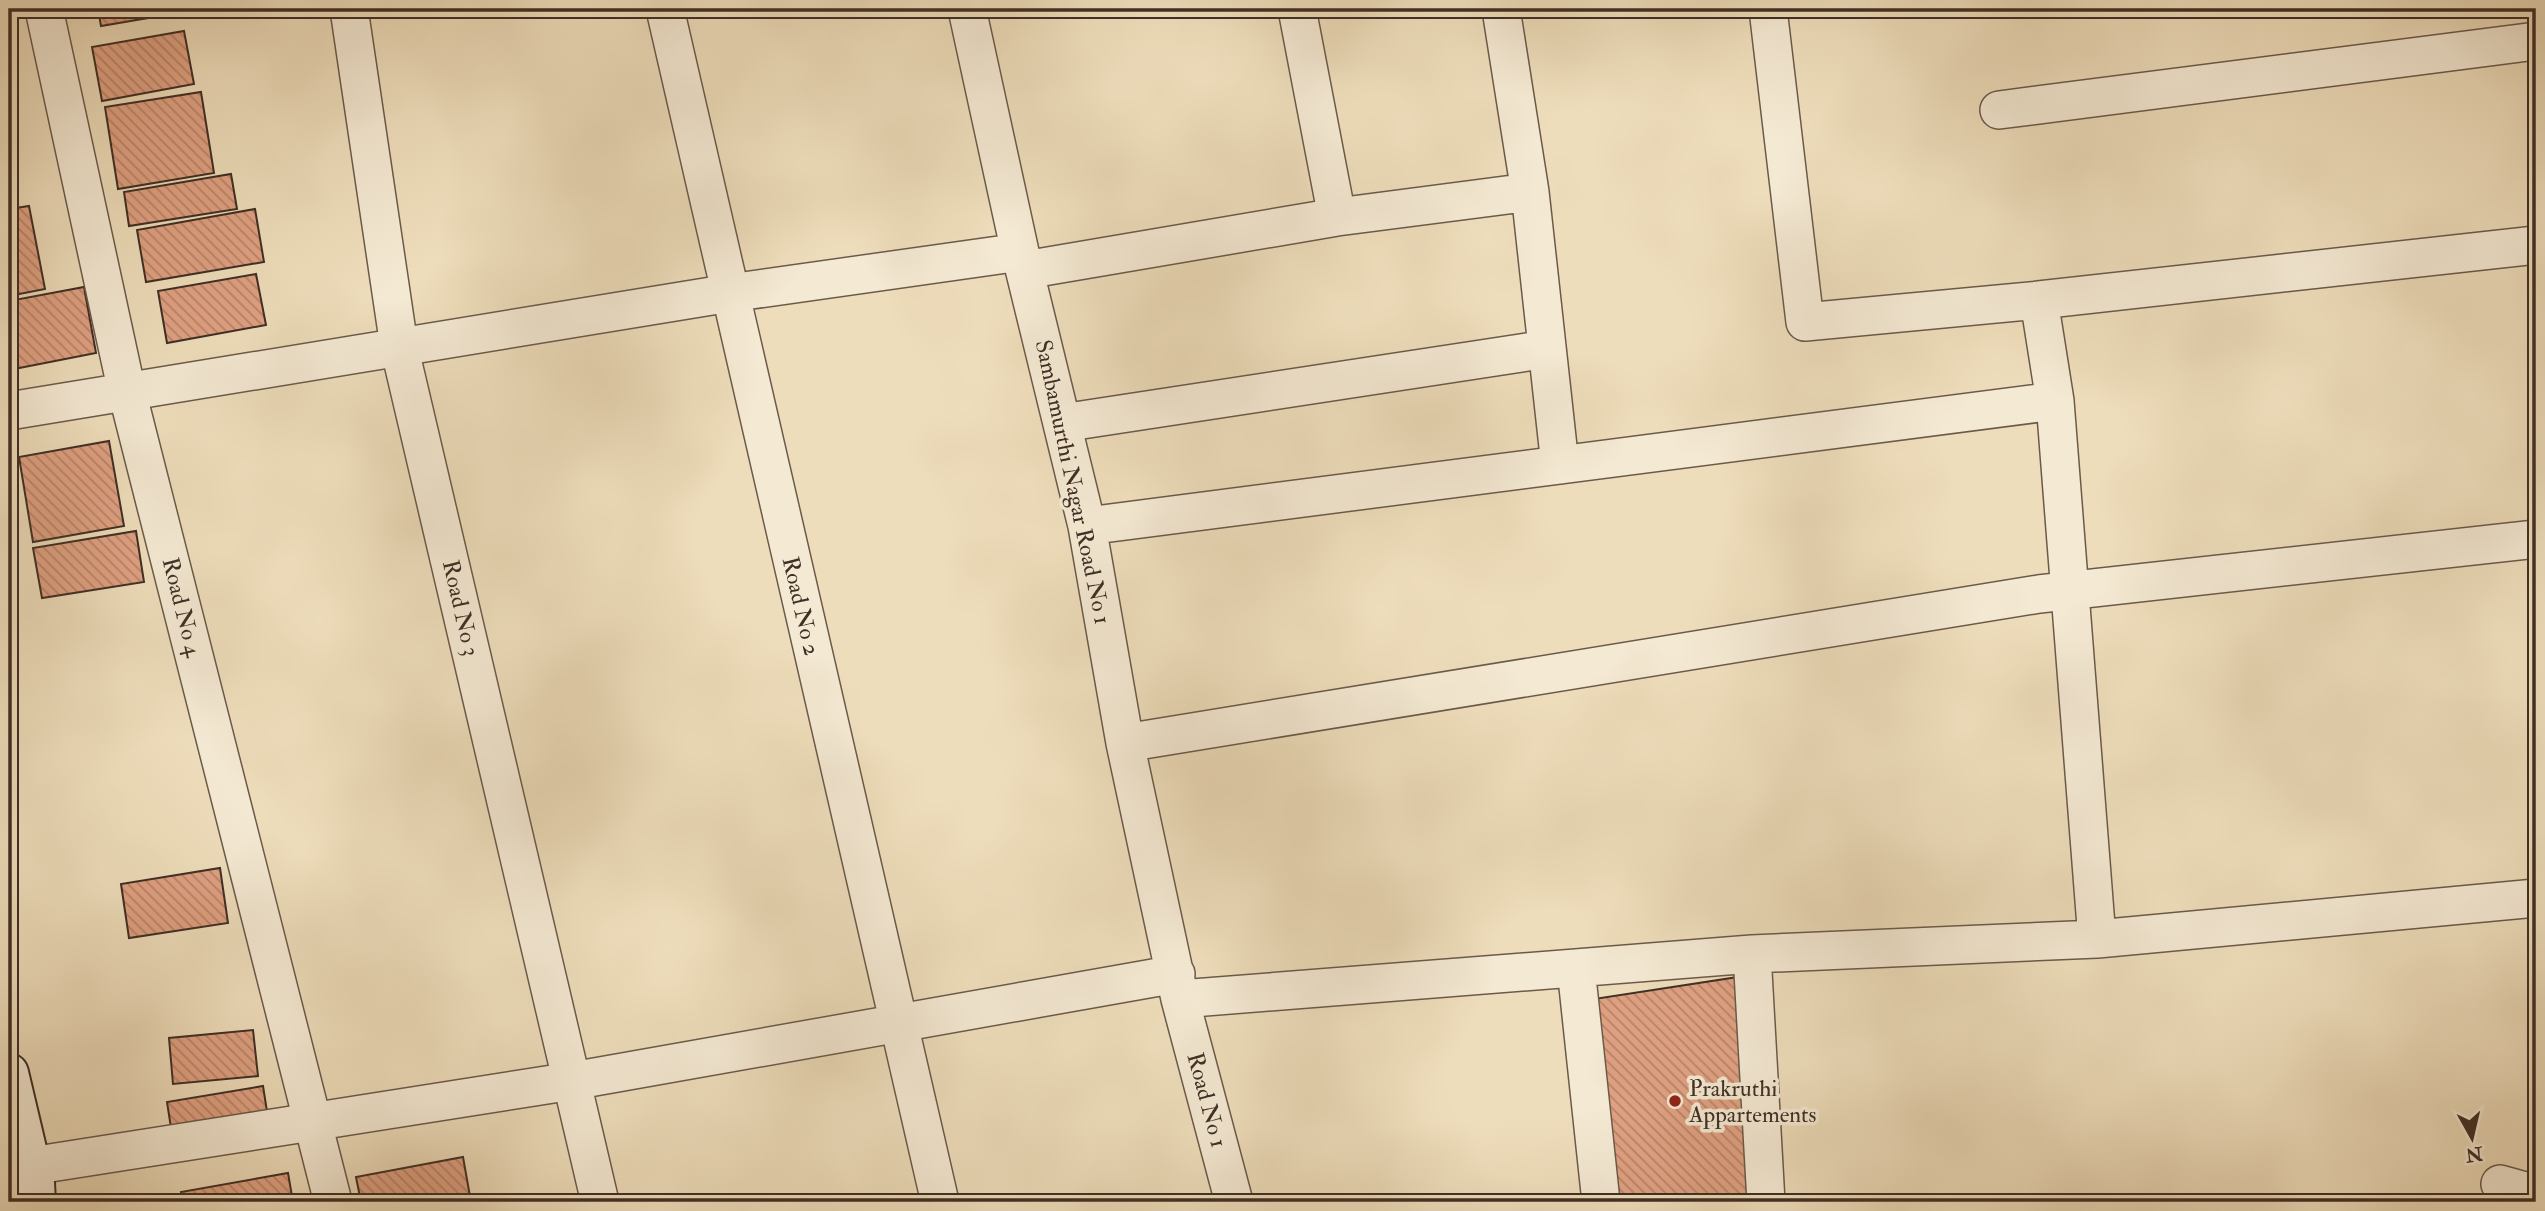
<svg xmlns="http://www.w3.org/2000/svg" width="2545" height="1211" font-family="'IM FELL Double Pica',serif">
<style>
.building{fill:url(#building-back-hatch);stroke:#3f2f26;stroke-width:2}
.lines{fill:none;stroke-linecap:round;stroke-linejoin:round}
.street-casing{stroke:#6b5a4b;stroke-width:40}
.secondary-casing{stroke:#3f2f26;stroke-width:42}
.street{stroke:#f4e9d3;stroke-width:37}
.secondary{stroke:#f4e9d3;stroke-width:38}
.poi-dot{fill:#8f2418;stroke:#f4e9d3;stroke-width:2.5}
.labels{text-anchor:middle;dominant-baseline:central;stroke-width:7;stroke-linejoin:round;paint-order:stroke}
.street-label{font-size:23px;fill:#3f2f26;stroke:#f4e9d3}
.poi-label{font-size:23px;fill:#3f2f26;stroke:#f4e9d3;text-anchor:start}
</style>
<defs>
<pattern id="building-back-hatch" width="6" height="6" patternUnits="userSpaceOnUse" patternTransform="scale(1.75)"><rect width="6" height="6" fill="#e0a182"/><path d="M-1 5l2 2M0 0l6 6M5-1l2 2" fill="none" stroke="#b7846a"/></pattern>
</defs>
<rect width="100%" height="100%" fill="#edb"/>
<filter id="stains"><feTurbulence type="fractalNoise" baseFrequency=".00286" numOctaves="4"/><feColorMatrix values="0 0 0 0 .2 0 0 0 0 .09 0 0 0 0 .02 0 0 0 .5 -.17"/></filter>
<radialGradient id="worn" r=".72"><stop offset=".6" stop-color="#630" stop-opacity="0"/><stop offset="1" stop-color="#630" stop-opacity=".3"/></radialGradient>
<path class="building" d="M98,9H201L101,26Z
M184,31L194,84L102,101L92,47Z
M201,92L214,173L118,189L105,107Z
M231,174L237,209L129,226L124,192Z
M29,206L45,289L9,296V209Z
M255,209L264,262L146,282L137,230Z
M256,274L266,325L167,343L158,291Z
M84,287L96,353L9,370V301Z
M109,441L124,526L33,542L19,457Z
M136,531L144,582L42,598L33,548Z
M220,868L228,923L129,938L121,884Z
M1738,977L1753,1202H1615L1594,999Z
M253,1030L258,1076L173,1084L169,1038Z
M263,1086L268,1118L172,1134L167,1102Z
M463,1157L471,1202H361L356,1177Z
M288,1173L293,1202H183L181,1192Z"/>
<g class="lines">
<defs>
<path id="street" d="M44,9L127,392L333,1202
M349,9L399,346L600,1202
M665,9L940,1202
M967,9L1020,252L1087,526L1125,743L1180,999L1234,1202
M1297,9L1337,217L1530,192
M1501,9L1530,192L1560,465
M1768,9L1805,322L2039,300
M1999,110L2536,41
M1025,270L1337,217
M2055,401L2039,300L2536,245
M9,411L730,293L1020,252
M1062,423L1547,349
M1087,526L2055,401L2097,939L2536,898
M1125,743L2039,594L2536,539
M1752,954L1766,1202
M1576,968L1601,1202
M1180,999L1752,954L2097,939
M31,1166L572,1081L1176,974
M2500,1184L2536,1194
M9,1191L35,1183"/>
<path id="secondary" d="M9,1073L35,1183L36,1202"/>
</defs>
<use href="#street" class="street-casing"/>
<use href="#secondary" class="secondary-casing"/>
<use href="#street" class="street"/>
<use href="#secondary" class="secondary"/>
</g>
<circle class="poi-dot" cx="1675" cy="1101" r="7"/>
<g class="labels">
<g class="street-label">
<text transform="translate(1073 482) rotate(78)">Sambamurthi Nagar Road No 1</text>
<text transform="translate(801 606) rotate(77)">Road No 2</text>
<text transform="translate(182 607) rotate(76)">Road No 4</text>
<text transform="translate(461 608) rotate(77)">Road No 3</text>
<text transform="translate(1207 1100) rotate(75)">Road No 1</text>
</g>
<g class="poi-label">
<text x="1689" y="1088">Prakruthi<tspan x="1689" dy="26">Appartements</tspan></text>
</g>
</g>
<rect width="2545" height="1211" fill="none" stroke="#edb" stroke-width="35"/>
<rect x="10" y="10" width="2524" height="1190" fill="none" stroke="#3f2f26" stroke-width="3.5"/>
<rect x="18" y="18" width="2510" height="1176" fill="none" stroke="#3f2f26" stroke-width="2"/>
<g transform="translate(2472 1138) rotate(172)" stroke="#f4e9d3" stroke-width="5" paint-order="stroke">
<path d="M0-5L12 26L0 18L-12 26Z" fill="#3f2f26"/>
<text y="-10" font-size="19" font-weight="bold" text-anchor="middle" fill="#3f2f26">N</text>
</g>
<rect width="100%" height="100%" filter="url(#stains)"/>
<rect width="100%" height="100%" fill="url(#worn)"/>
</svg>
